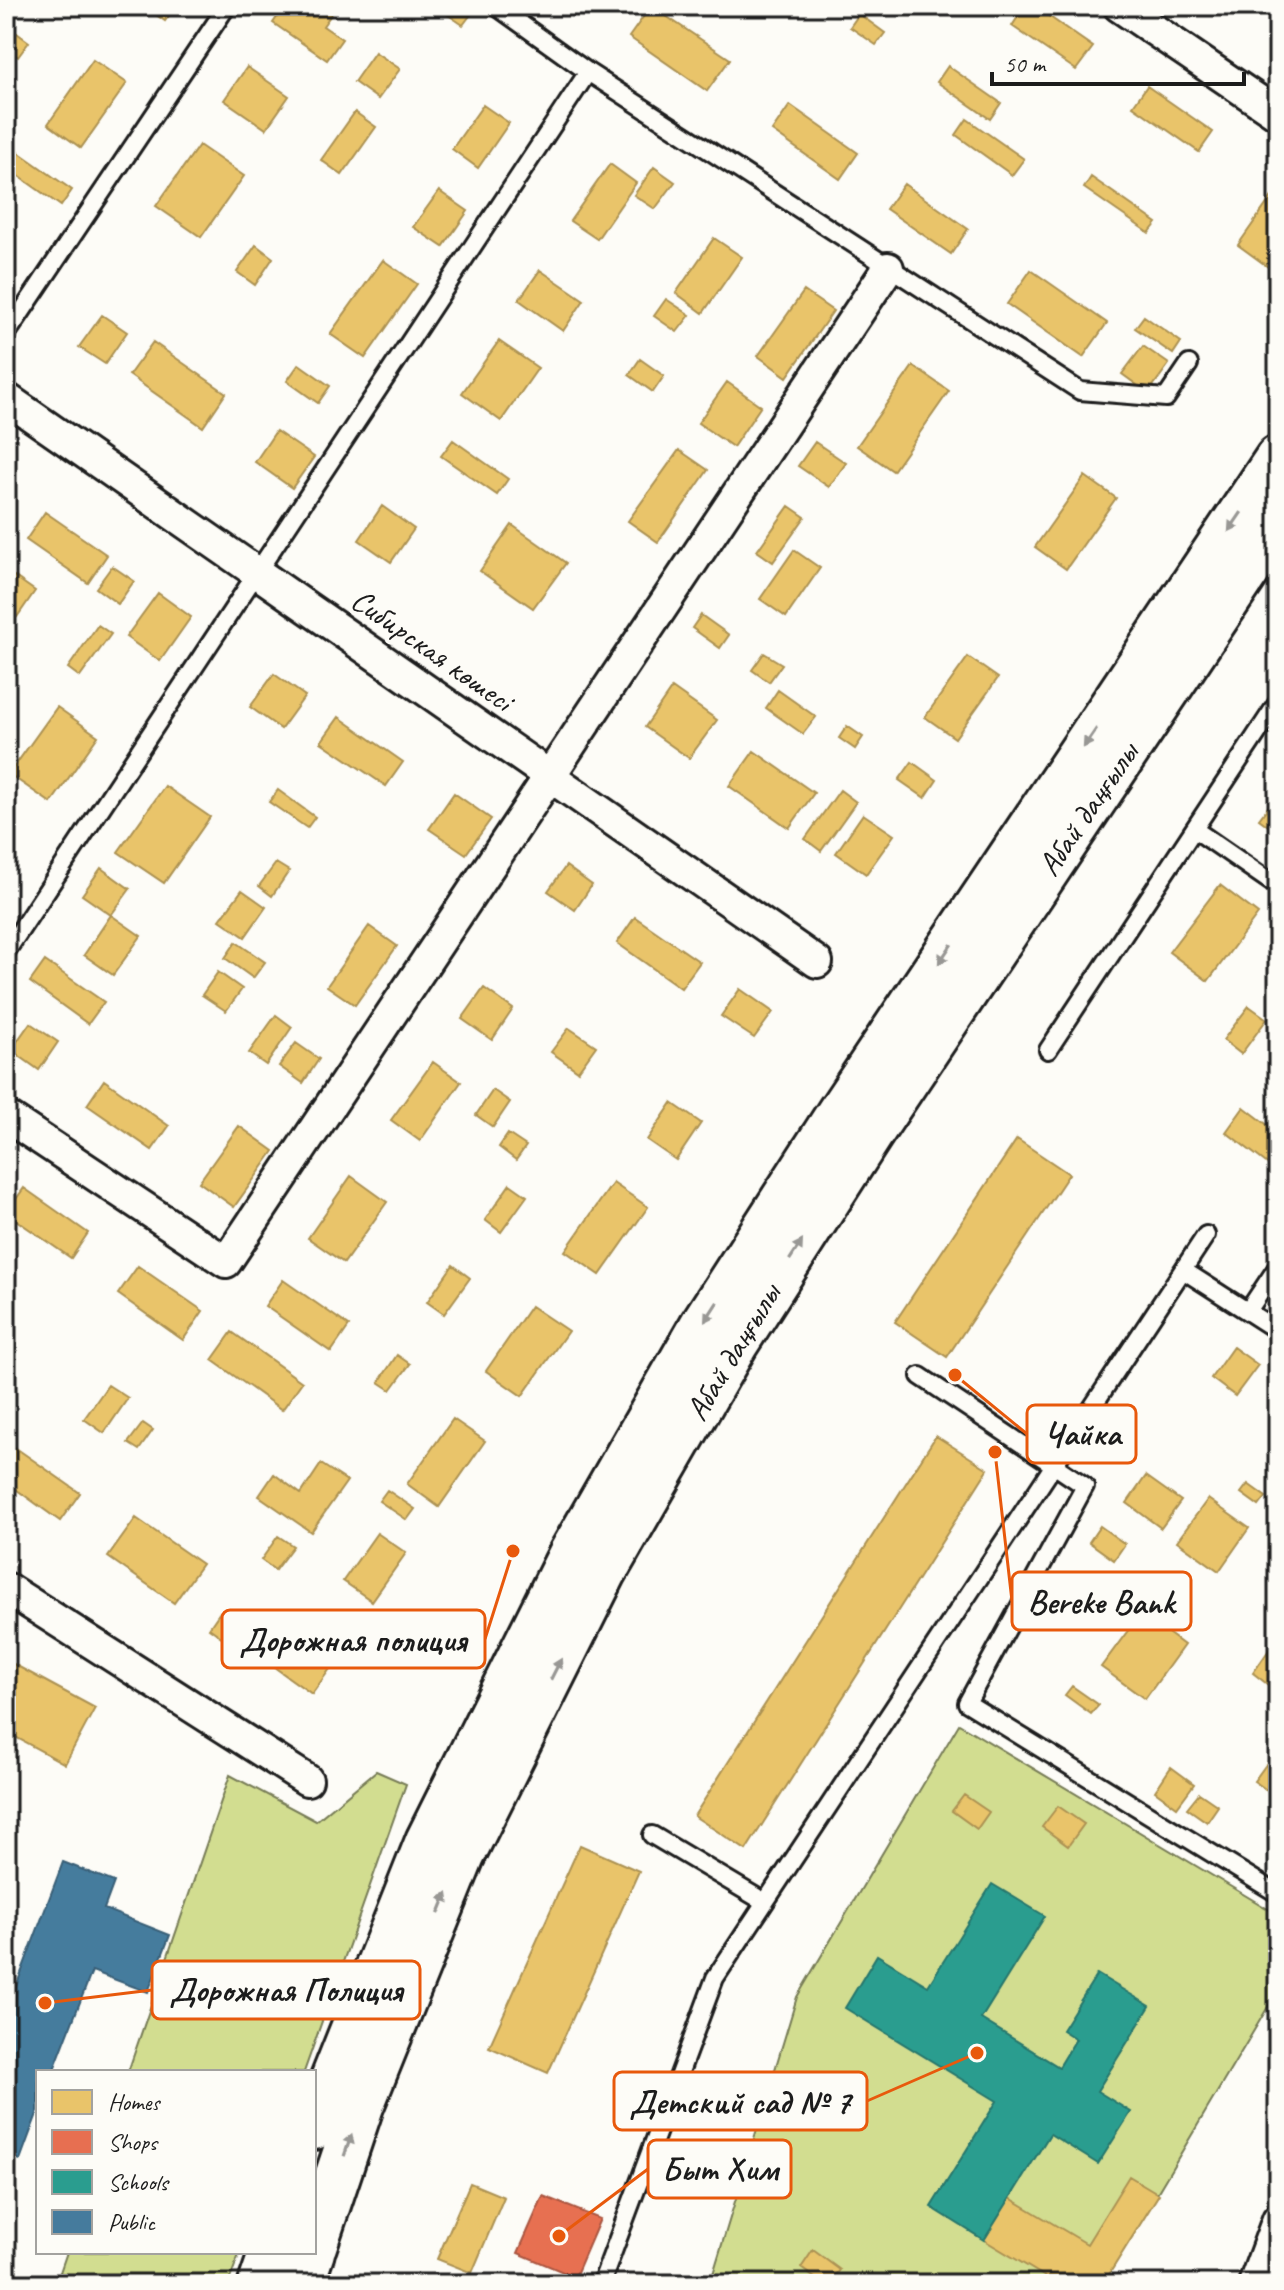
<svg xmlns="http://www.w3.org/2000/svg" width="1284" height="2290" font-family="Caveat,sans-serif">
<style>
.green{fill:#d2dd90;stroke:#777c56;stroke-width:2}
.homes{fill:#e9c46a;stroke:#ac9253;stroke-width:2}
.shops{fill:#e76f51;stroke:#aa5641;stroke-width:2}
.schools{fill:#2a9d8f;stroke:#26766c;stroke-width:2}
.public{fill:#457b9d;stroke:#395e76;stroke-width:2}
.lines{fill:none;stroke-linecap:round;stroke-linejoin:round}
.service-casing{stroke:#1c1c1c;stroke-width:22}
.minor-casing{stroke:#1c1c1c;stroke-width:36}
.secondary-casing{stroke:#1c1c1c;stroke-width:50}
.service{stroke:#fdfcf7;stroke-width:16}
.minor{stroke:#fdfcf7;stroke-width:30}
.secondary{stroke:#fdfcf7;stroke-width:44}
.oneway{fill:#989794}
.labels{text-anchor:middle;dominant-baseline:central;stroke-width:8;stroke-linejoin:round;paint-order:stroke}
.street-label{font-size:32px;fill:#1c1c1c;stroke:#fdfcf7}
.leader{fill:none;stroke:#e8590c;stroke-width:3}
.callout-dot{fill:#e8590c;stroke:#fdfcf7;stroke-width:3}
.callout{fill:#fdfcf7;stroke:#e8590c;stroke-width:3}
.callout-label{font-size:34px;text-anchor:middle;font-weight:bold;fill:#1c1c1c}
</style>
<rect width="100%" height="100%" fill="#fdfcf7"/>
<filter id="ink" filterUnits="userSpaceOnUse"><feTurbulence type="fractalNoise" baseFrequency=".0125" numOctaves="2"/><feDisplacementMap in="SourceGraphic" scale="16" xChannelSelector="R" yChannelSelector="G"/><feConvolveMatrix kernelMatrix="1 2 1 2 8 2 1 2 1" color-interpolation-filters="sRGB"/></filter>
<g filter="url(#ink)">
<path class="green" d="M959,1724L1278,1915V1990L1103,2284H710L797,1997Z
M376,1771L406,1784L304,2072H128L230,1775L316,1821Z
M67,2252H240L228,2284H56Z"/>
<path class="homes" d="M144,6H176L165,21Z
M285,6H337L323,26L342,39L327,60L273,23Z
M435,6H462L472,13L463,25Z
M651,6L730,59L707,91L629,37Z
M1025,6H1034L1093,47L1076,70L1012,26Z
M859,14L885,33L876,45L850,27Z
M6,25L29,42L18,57L6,49Z
M375,52L400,69L378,99L354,82Z
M93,60L127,83L81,148L48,124Z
M948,66L1001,103L990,119L937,82Z
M247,67L289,96L266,129L224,100Z
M1147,86L1213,132L1199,152L1133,106Z
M483,105L509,123L478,168L452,149Z
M790,105L858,153L840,179L772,131Z
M355,112L376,127L342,175L321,160Z
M967,119L1024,159L1012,175L956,135Z
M199,145L244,176L201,237L156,206Z
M14,149L72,190L61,206L6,167Z
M610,164L636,183L597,239L570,221Z
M654,167L675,182L655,209L634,195Z
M1091,177L1157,223L1149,233L1084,188Z
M904,184L968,229L951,254L886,209Z
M1278,188V259L1271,269L1238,245Z
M439,191L468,211L443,247L413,227Z
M714,238L742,257L703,313L676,293Z
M256,245L273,258L255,285L237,272Z
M6,248L15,254L6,267Z
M383,260L417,284L365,358L330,334Z
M540,270L584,300L563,331L519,300Z
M1031,270L1107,323L1083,357L1007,304Z
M804,291L833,311L787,377L758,356Z
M666,299L690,315L677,332L654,316Z
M102,315L127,332L105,364L79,347Z
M1144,316L1181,342L1173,354L1135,328Z
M499,341L538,368L501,421L462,393Z
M153,342L226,393L203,427L129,375Z
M1143,346L1169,364L1148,393L1122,374Z
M640,359L664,376L653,392L629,375Z
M299,364L330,386L318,403L287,381Z
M913,366L949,391L893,471L857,446Z
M727,382L761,406L733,447L698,423Z
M276,431L314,457L292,488L255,462Z
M453,440L508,479L497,495L441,456Z
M815,442L846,463L829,487L798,466Z
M679,450L708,470L658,542L628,521Z
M1085,476L1116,498L1066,569L1035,547Z
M382,506L414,529L391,562L359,540Z
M789,506L805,517L773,562L757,551Z
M45,512L107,555L88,583L26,540Z
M512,525L566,563L533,608L480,571Z
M794,550L820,568L786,617L760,599Z
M112,566L134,581L118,604L96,588Z
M11,574L35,591L17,617L6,609V581Z
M158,593L191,617L160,661L126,637Z
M701,615L729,635L720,648L692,628Z
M98,625L111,634L80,677L68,668Z
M764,653L782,664L769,682L752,670Z
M968,657L998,678L955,738L925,717Z
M274,674L305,696L281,729L250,707Z
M672,688L717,720L689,758L645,727Z
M778,690L816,717L803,734L766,708Z
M57,707L98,736L51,803L9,774Z
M339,717L403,762L386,786L321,742Z
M847,726L863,737L855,749L839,738Z
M754,751L814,793L789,828L729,786Z
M912,762L937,780L925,798L899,780Z
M165,786L210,817L164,883L118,852Z
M278,790L315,817L307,828L269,802Z
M840,790L856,802L821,851L805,839Z
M454,793L491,819L466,854L429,829Z
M1278,794V833L1259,819Z
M863,814L894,835L866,874L836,853Z
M276,863L289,871L272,896L259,886Z
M566,866L592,885L575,910L548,891Z
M101,868L130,889L111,915L82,895Z
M1220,885L1258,914L1208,981L1169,952Z
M242,890L266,907L245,937L220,920Z
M111,915L141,936L113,975L84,955Z
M635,917L700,962L681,988L617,943Z
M369,926L397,946L355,1005L327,986Z
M236,942L265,962L253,978L225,958Z
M45,961L104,1002L88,1024L30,982Z
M218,972L242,989L226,1011L202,995Z
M484,988L513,1009L492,1040L462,1019Z
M740,989L773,1012L754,1038L721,1016Z
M1249,1006L1267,1019L1241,1054L1223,1040Z
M276,1015L292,1027L266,1065L249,1053Z
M30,1023L58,1042L39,1070L11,1050Z
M569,1028L596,1046L578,1071L551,1052Z
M296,1043L319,1059L303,1083L279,1066Z
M433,1062L461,1082L420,1141L391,1120Z
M104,1080L169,1126L152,1150L87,1105Z
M493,1090L510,1102L493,1127L476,1115Z
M672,1103L701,1123L676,1160L647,1140Z
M1244,1107L1278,1133V1172L1226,1132Z
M239,1126L274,1151L234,1207L199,1182Z
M508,1134L526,1146L516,1160L499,1147Z
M1017,1139L1069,1174L947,1357L895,1322Z
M351,1176L387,1202L344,1263L308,1238Z
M613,1183L648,1207L600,1275L565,1251Z
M510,1184L527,1196L501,1232L485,1220Z
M24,1188L88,1233L71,1258L6,1213Z
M453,1265L470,1278L444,1314L427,1302Z
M138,1266L203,1311L183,1340L118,1294Z
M283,1280L349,1326L331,1352L265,1306Z
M531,1306L568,1331L522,1396L486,1371Z
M232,1332L302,1382L282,1410L212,1360Z
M1233,1347L1258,1365L1235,1396L1211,1378Z
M397,1355L410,1364L391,1390L379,1382Z
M108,1385L128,1398L104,1433L84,1419Z
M453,1419L485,1441L439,1507L407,1484Z
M143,1423L153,1430L139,1450L128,1443Z
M936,1436L988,1469L746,1850L694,1816Z
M13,1446L80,1493L60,1521L6,1482V1455Z
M321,1464L347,1481L311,1532L259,1496L274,1474L301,1494Z
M1146,1476L1181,1501L1161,1528L1127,1503Z
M1248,1484L1266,1497L1259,1506L1241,1493Z
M387,1490L415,1509L407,1520L379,1501Z
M1208,1499L1249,1528L1219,1571L1177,1541Z
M136,1518L202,1564L174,1603L108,1557Z
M1100,1526L1125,1544L1114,1560L1089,1542Z
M377,1533L406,1553L372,1601L343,1581Z
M278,1536L293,1546L275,1570L261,1560Z
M220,1612L252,1635L241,1651L209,1628Z
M1141,1613L1184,1645L1145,1699L1101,1667Z
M294,1640L332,1666L312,1694L274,1667Z
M1269,1650L1278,1656L1276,1691L1253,1673Z
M6,1660L95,1708L65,1764L6,1732Z
M1072,1686L1099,1705L1091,1714L1065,1695Z
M1278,1748V1798L1254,1781Z
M1171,1767L1194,1784L1177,1807L1155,1791Z
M1199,1793L1218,1806L1207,1822L1187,1808Z
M964,1795L989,1812L977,1829L952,1811Z
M1058,1806L1084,1824L1068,1846L1042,1827Z
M580,1845L639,1871L548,2073L489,2047Z
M1129,2176L1159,2194L1103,2284H1057L984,2240L1010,2198L1087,2244Z
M470,2183L504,2197L472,2273L437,2259Z
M813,2250L840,2270L829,2284H823L801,2268Z
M659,2277L678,2284H657Z"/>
<path class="shops" d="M543,2196L600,2219L575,2277L518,2253Z"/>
<path class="schools" d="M992,1884L1045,1916L981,2019L1059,2067L1076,2039L1062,2030L1097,1974L1150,2006L1097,2091L1131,2112L1098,2164L1050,2134L984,2240L931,2207L997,2101L845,2008L877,1955L928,1986Z"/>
<path class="public" d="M63,1862L114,1882L104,1909L170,1935L148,1992L92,1971L53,2072H38V2111L20,2160L6,2154V2013Z"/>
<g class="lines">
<defs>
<path id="service" d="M496,6L588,72L1080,391L1166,398L1189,364
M6,335L227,6
M1194,829L1278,887
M6,952L588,72
M1048,1050L1278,702
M1183,1270L1278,1331
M1248,1311L1278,1266
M920,1376L1085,1486L967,1703L1278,1894
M652,1835L763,1901
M601,2284L715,1978L1206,1235"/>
<path id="minor" d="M1119,6L1278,114
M6,398L817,962
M6,1116L226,1262L888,268
M6,1588L307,1780
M1254,2284L1278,2219"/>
<path id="secondary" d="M314,2127L428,1841L571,1554L703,1324L839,1113L1278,458
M314,2246L361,2106L462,1856L604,1572L736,1343L871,1133L1278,525
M261,2284L272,2252
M301,2284L312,2252"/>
</defs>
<use href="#service" class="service-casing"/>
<use href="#minor" class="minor-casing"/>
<use href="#secondary" class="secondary-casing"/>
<use href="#service" class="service"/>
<use href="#minor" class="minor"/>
<use href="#secondary" class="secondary"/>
</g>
<defs><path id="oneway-solid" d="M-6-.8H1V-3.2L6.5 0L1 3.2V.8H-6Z" transform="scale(2)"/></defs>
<g class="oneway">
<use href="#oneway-solid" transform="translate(1235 522) rotate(124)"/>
<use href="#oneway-solid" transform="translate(1090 738) rotate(124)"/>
<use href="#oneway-solid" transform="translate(945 954) rotate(124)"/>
<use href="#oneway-solid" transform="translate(796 1250) rotate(-57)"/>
<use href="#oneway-solid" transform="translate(711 1312) rotate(123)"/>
<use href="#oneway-solid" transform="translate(556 1669) rotate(-63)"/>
<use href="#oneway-solid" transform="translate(443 1903) rotate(-68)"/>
<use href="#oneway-solid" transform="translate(348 2145) rotate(-71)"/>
</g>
</g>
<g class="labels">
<g class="street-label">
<text transform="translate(432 650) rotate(35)">Сибирская көшесі</text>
<text transform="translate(1088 809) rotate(-56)">Абай даңғылы</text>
<text transform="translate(733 1352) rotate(-59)">Абай даңғылы</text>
</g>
</g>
<path class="leader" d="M955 1375L1027 1434M995 1452L1012 1601M513 1551L485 1639M45 2003L152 1990M977 2053L867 2101M559 2236L648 2169"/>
<g class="callout-dot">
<circle cx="955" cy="1375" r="8"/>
<circle cx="995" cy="1452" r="8"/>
<circle cx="513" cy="1551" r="8"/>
<circle cx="45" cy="2003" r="8"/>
<circle cx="977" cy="2053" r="8"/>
<circle cx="559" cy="2236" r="8"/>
</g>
<g class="callout">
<rect x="1027" y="1405" width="109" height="58" rx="8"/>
<rect x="1012" y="1572" width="179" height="58" rx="8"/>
<rect x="222" y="1610" width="263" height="58" rx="8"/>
<rect x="152" y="1961" width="268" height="58" rx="8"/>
<rect x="614" y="2072" width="253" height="58" rx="8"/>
<rect x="648" y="2140" width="143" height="58" rx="8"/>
</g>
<g class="callout-label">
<text x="1082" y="1445">Чайка</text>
<text x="1101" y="1613">Bereke Bank</text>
<text x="353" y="1651">Дорожная полиция</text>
<text x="286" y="2001">Дорожная Полиция</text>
<text x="740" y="2113">Детский сад № 7</text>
<text x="720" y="2180">Быт Хим</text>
</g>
<rect width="1284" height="2290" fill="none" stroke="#fdfcf7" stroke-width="32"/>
<rect x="16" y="16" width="1252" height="2258" fill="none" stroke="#1c1c1c" stroke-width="3" filter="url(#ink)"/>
<rect x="36" y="2070" width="280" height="184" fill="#fdfcf7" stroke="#a3a29f" stroke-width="2"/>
<rect x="52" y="2090" width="40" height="24" fill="#e9c46a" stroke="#a3a29f" stroke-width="2"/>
<text x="108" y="2110" font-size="24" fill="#1c1c1c">Homes</text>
<rect x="52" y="2130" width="40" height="24" fill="#e76f51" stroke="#a3a29f" stroke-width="2"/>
<text x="108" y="2150" font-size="24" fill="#1c1c1c">Shops</text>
<rect x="52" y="2170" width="40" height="24" fill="#2a9d8f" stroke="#a3a29f" stroke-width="2"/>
<text x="108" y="2190" font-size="24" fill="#1c1c1c">Schools</text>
<rect x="52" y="2210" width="40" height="24" fill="#457b9d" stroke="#a3a29f" stroke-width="2"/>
<text x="108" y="2230" font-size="24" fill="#1c1c1c">Public</text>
<path d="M992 72v12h252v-12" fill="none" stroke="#1c1c1c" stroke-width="4"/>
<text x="1004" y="72" font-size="24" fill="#1c1c1c" stroke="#fdfcf7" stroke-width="6" paint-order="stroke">50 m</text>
</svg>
